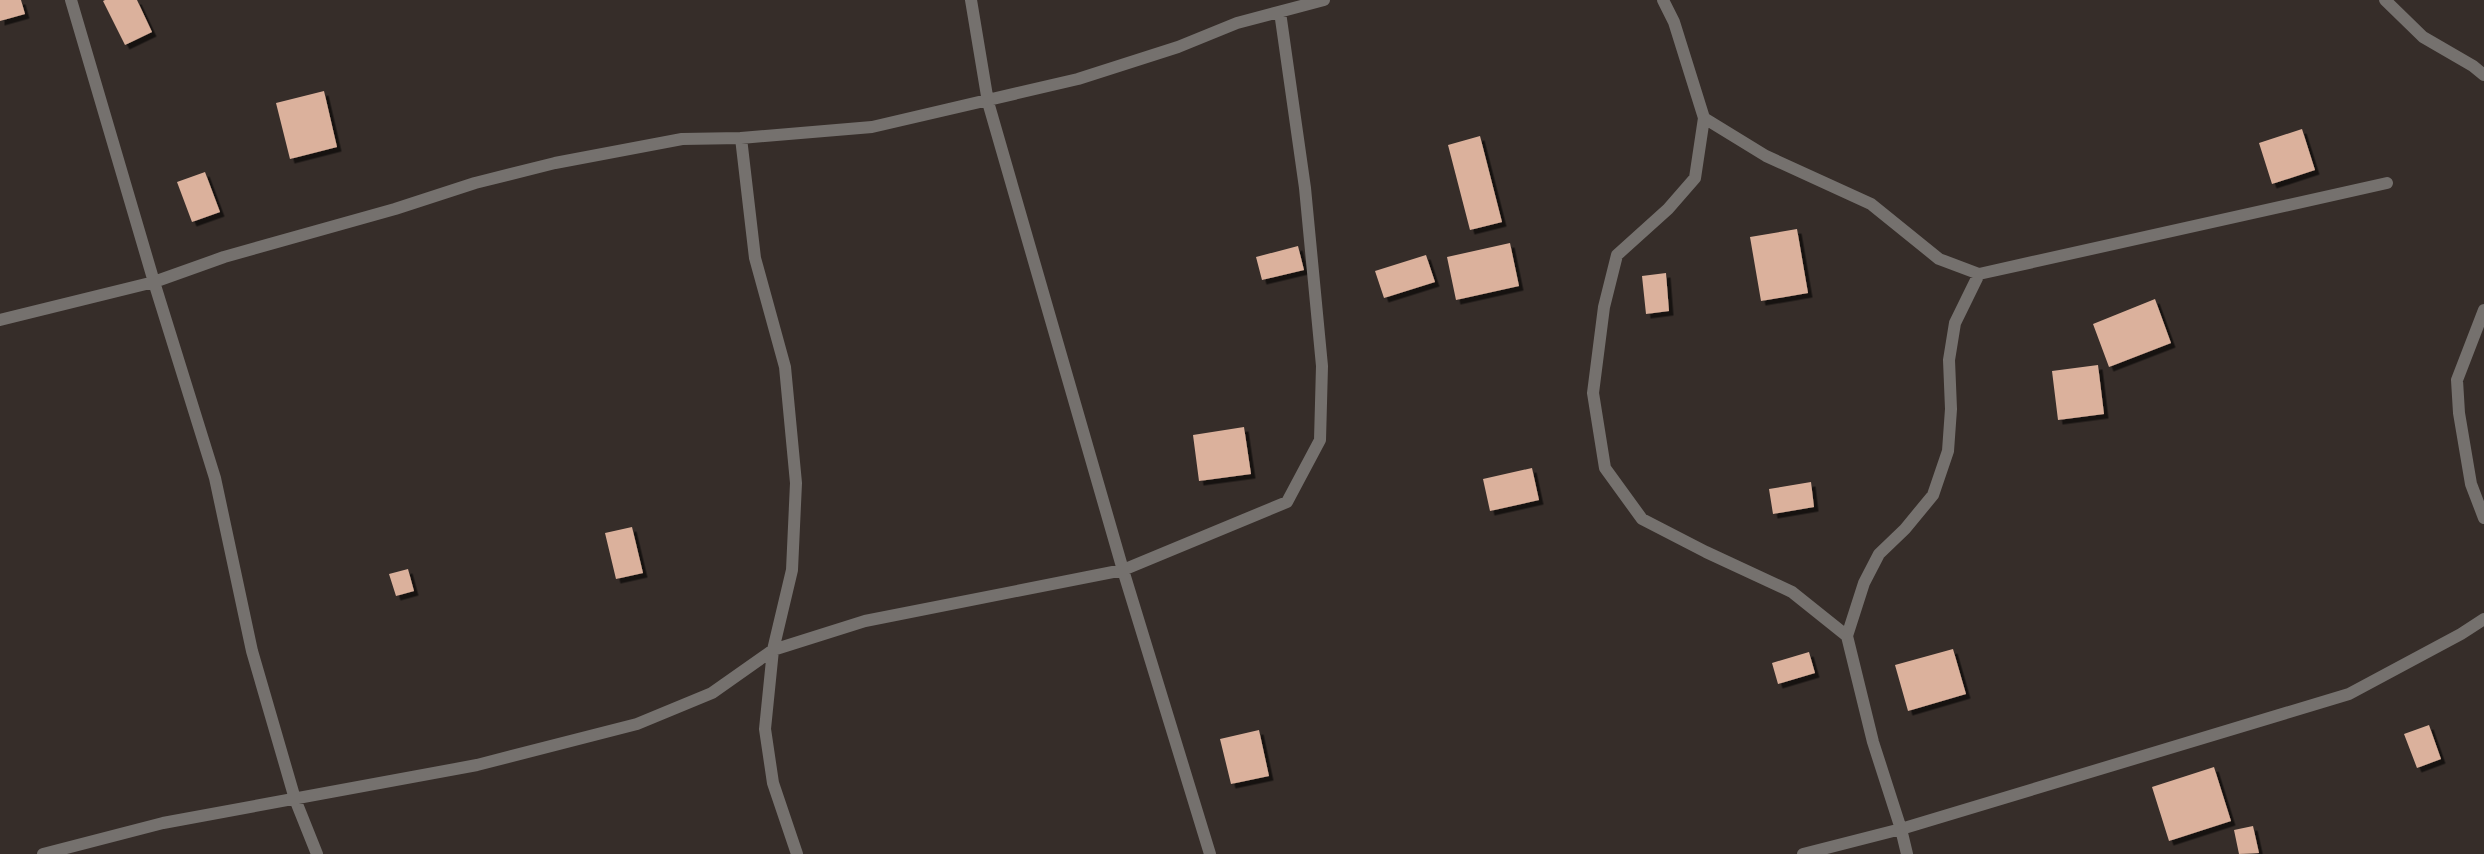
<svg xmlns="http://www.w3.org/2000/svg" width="2484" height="854" font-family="'PT Sans Narrow',sans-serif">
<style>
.building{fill:#dbb19c;filter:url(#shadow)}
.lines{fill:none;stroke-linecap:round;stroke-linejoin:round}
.minor{stroke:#75716e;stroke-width:12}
</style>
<defs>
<filter id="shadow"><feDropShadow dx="4.5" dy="4.5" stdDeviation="0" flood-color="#0009"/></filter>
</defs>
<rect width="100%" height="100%" fill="#362d29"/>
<path class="building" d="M0,0H21L25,14L0,21Z
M105,0H137L152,32L125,45L103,1Z
M324,91L337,147L290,159L276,103Z
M2302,129L2315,170L2272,184L2259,143Z
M1480,136L1502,222L1470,230L1448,145Z
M205,172L220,212L192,222L177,182Z
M1797,229L1808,293L1761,301L1750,237Z
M1510,243L1519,286L1456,300L1447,257Z
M1298,246L1304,270L1262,280L1256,257Z
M1426,255L1435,282L1384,298L1375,271Z
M1666,273L1669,311L1646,314L1642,276Z
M2155,299L2171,343L2109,367L2093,324Z
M2098,365L2104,414L2058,420L2052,371Z
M1244,427L1251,474L1199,481L1193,435Z
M1532,468L1539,500L1490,511L1483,479Z
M1811,482L1814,507L1773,514L1769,489Z
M632,527L643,573L616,579L605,533Z
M408,569L414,591L396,596L389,574Z
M1953,649L1966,694L1908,711L1895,665Z
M1809,652L1815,673L1778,684L1772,663Z
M2429,725L2441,759L2417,768L2404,734Z
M1259,730L1269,776L1231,784L1220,739Z
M2214,767L2231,821L2169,841L2152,787Z
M2253,826L2259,853L2239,854L2234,830Z"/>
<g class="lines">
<path class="minor" d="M71,0L154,282L215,478L252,651L295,799L317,854
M971,0L988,102L1123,570L1210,854
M1663,0L1674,22L1704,118L1695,178L1668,209L1617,255L1604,307L1593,393L1605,468L1642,519L1706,552L1792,592L1847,636
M2385,0L2423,37L2473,66L2484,75
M1704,118L1766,156L1871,204L1939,259L1979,274L2387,183
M2484,310L2457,380L2459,413L2471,484L2484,518
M0,320L154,282L224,257L395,209L475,183L555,163L682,139L741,138L872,127L1078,79L1178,47L1237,23L1324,0
M43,854L163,823L477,765L637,724L712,693L773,650L792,570L796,483L785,367L755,258L741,138
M797,854L773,783L765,729L773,650L865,621L1123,570L1287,502L1320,440L1322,366L1305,188L1280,12
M1803,854L1901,829L1873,742L1847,636L1864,583L1879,554L1905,529L1933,495L1948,451L1951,409L1949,360L1955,323L1979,274
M1907,854L1901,829L2349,694L2461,634L2484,619"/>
</g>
</svg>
